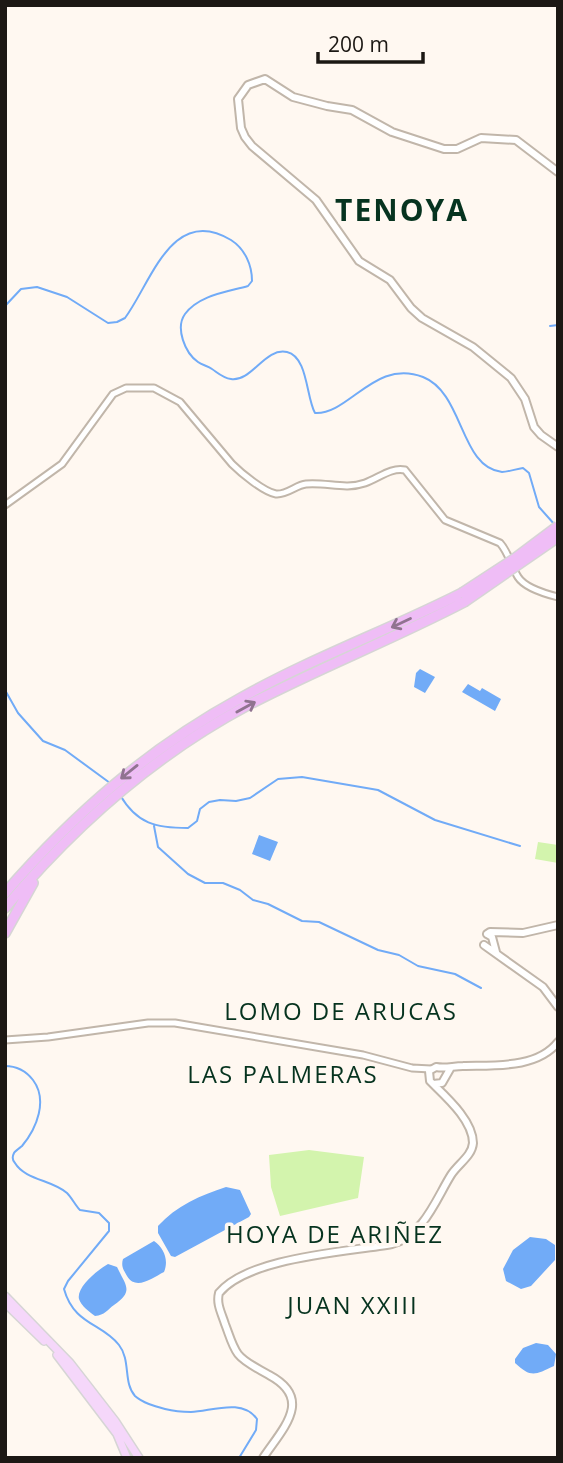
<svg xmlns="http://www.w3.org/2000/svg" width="563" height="1463" font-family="'Open Sans',sans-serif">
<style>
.green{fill:#d3f4ad}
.water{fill:#71abf7}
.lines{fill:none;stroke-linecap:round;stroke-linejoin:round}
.stream{stroke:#71abf7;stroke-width:2}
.tertiary-casing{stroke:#c1b6aa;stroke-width:9}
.secondary-casing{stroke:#c1b6aa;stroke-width:10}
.primary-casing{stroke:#d6d5d5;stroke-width:10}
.motorway-casing{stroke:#d6d5d5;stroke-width:12}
.tertiary{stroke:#fff;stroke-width:5}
.secondary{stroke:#fff;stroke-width:6}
.primary{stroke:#f5d7fa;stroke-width:7}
.motorway{stroke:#efbdf6;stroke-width:9}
.motorway-bridge-casing{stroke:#d6d5d5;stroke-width:12;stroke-linecap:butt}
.motorway-bridge{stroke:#efbdf6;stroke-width:9}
.oneway{stroke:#907390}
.labels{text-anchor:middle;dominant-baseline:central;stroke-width:7;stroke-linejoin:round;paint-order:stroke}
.neighbourhood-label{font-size:24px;letter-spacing:2px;fill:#06331f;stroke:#fff8f1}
.district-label{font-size:30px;font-weight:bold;letter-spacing:2px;fill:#06331f;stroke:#fff8f1}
</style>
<rect width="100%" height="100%" fill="#fff8f1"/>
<path class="green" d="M538,842L558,845V863L535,859Z
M309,1150L364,1157L358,1198L280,1216L271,1187L269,1155Z"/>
<path class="water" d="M420,669L435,677L425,693L414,687L416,673Z
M468,684L480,691L482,688L501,699L495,711L462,692Z
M259,835L278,842L270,861L252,854Z
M226,1187L240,1190L251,1214L249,1217L175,1257L171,1256L158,1233V1226C176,1206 201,1195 226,1187Z
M530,1237L546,1239L555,1245V1260L531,1286L521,1289L506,1281L503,1269L513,1250Z
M154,1241C164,1248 169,1260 164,1272C152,1278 136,1291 127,1276C123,1269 121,1266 123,1259Z
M108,1264L117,1267C126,1286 134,1291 114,1305C107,1310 105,1315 95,1316C90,1312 81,1306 79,1299C76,1287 99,1269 108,1264Z
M536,1343L548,1345L556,1354L554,1366C535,1375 531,1378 515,1363V1359L523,1348Z"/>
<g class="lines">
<path class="stream" d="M5,306L21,289L37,287L67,297L108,323L117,322L125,318C151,283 172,204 231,240C245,249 252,265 252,281L248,286C227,292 199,295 185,314C175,328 185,353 198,362C202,365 208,366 212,369C218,373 223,378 231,379C252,382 265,347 287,352C308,357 306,397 315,413C349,415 375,358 423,377C464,393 460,468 502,472C508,472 516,469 523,468L529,473L539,507L555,525
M550,326L558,325
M5,690L18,713L43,741L65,750L110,783
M120,795C137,824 156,828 188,828L197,821L200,809L209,802L220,800L236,801L250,798L278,779L302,777L378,790L435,820L520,846
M154,826L158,847L188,874L205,883H223L240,890L253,900L268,904L302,921L319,922L378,950L399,955L418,966L455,974L481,988
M5,1066C17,1066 26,1071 33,1080C48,1100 37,1128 22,1146C21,1147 15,1151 14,1153C12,1157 12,1160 15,1163C25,1180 53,1180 67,1193C72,1198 75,1205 80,1210L99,1213L109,1223V1231L68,1281L64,1289C74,1325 102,1323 119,1345C131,1360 123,1383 135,1396C143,1403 154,1406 165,1409C173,1411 182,1412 191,1412C212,1411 242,1398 257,1419L256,1430L239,1458"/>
<defs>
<path id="tertiary" d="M5,505L62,464L113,394L126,388H154L180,402L232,464C241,473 264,492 276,494C287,495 296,485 306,484C327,482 345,490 365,483C379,478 391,467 405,470L445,520L500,543C509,553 511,566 518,577C525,588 546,594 558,597
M5,1040L48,1037L148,1023H175L363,1055L412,1068L431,1069"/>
<path id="secondary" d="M558,172L516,140L481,138L457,149H444L392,132L352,110L327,106L293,97L265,79L248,85L238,99L241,128L245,137L252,146L316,200L359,261L390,280L411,308L422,318L473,347L511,378L525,399L534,427L541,435L558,447
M487,934L490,932L523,933L558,925
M487,934L492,937L496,952
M484,945L543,987L558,1007
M433,1084L442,1083L450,1069
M263,1458C283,1428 314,1399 269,1375C259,1369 245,1363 238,1354C232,1346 229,1334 225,1324C222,1314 216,1304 219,1293C248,1257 348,1252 392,1244C424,1235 436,1199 451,1175C458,1164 472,1156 473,1143C473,1120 445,1096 430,1081L429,1071L436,1067C446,1069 453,1066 463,1066C493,1065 537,1069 558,1042"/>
<path id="primary" d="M5,1296L70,1363L115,1421L139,1458
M5,1303L44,1341
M57,1355L117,1434L127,1458"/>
<path id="motorway" d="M5,893C75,813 148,749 241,698C312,658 389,630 462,593
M5,908C73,827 154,755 248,705C319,668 393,639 464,602
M5,933L33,883"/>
</defs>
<use href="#tertiary" class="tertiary-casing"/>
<use href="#secondary" class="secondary-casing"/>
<use href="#primary" class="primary-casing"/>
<use href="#motorway" class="motorway-casing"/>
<use href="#tertiary" class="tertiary"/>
<use href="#secondary" class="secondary"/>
<use href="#primary" class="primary"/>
<use href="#motorway" class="motorway"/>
<defs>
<path id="motorway-bridge" d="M462,593L514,559L558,526
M464,602L558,537"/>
</defs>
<use href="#motorway-bridge" class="motorway-bridge-casing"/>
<use href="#motorway-bridge" class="motorway-bridge"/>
</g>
<defs><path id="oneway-shaft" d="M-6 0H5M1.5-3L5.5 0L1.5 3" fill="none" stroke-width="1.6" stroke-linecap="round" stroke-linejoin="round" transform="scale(1.75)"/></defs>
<g class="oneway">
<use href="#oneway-shaft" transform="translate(401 623) rotate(155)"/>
<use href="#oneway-shaft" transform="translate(246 707) rotate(-29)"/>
<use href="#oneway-shaft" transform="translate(129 772) rotate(141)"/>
</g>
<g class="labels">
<g class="neighbourhood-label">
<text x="341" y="1010">LOMO DE ARUCAS</text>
<text x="283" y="1073">LAS PALMERAS</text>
<text x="335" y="1233">HOYA DE ARIÑEZ</text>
<text x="353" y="1304">JUAN XXIII</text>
</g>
<g class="district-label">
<text x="402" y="209">TENOYA</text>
</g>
</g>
<rect width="563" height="1463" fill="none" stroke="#1c1814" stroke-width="14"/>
<path d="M318 52v10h105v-10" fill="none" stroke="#1c1814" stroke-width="3.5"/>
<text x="328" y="52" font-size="21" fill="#1c1814" stroke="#fff8f1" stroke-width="5" paint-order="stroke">200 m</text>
</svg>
